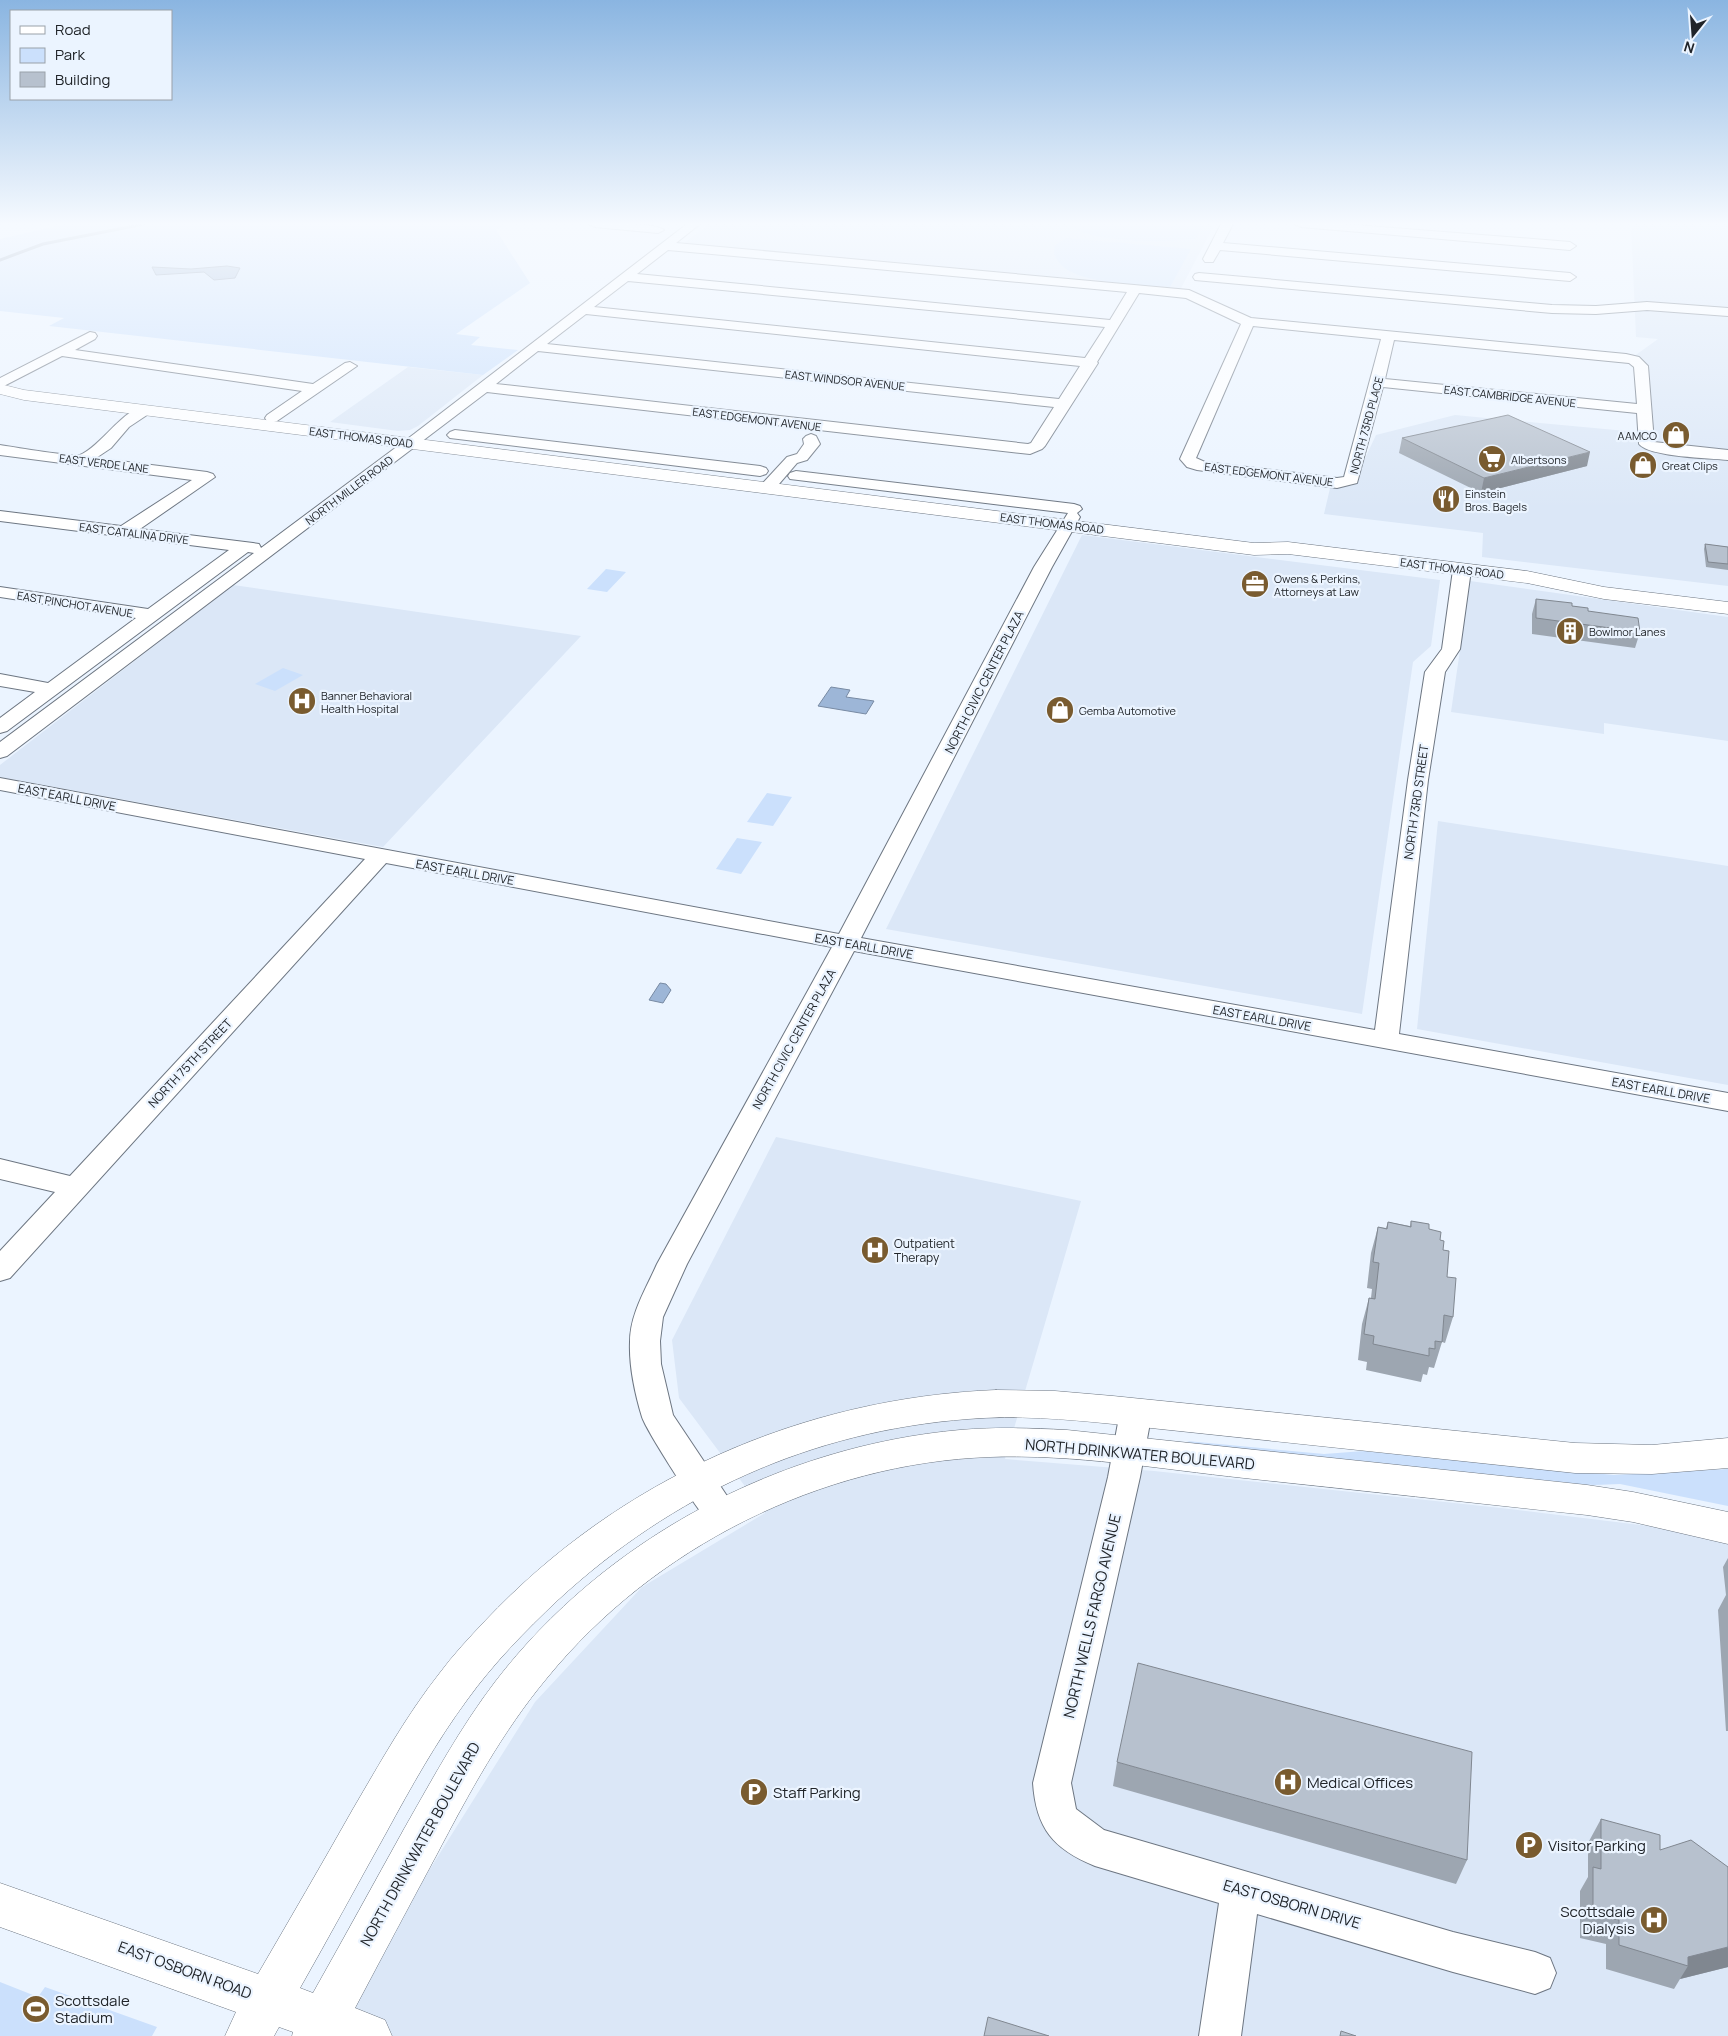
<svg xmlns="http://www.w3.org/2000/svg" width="1728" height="2036" font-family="Manrope,sans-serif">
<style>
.built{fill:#dbe7f7}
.green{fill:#cbe0fc}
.water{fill:#9db6d7;stroke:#788aa3}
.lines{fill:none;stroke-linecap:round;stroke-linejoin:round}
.stream{stroke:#788aa3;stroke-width:3}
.minor-casing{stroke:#6d7682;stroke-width:2}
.major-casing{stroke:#6d7682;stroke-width:1}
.minor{fill:#fff;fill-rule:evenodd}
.major{fill:#fff;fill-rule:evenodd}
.wall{fill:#9da6b1}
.shaded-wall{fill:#808790}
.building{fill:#b7c1ce;stroke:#808790}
.labels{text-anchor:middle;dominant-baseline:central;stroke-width:4.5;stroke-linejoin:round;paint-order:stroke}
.far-street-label{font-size:11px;fill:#202429;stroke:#ebf4ff}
.far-poi-label{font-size:11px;fill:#202429;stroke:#ebf4ff;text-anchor:start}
.street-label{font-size:12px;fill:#202429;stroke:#ebf4ff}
.poi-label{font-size:12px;fill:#202429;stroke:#ebf4ff;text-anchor:start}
.near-street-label{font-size:15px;fill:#202429;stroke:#ebf4ff}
.near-poi-label{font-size:15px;fill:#202429;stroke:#ebf4ff;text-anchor:start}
</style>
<rect width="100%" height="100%" fill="#ebf4ff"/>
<path class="built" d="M709,224H1215L1180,290L683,244Z
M1631,224H1728V586L1482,557L1483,533L1324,514L1331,484L1352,486L1376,435L1455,415L1637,432L1633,357L1658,339L1636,337Z
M408,367L483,375L418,426L410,430L398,431L330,422Z
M1082,535L1440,580L1431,646L1413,662L1362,1014L886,929Z
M1470,581L1728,617V741L1604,723V734L1451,712Z
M233,585L581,636L383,847L0,777V765Z
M1438,821L1728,866V1085L1417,1029Z
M776,1137L1081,1201L1005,1459L1154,1471L1501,1508L1706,1533L1728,1538V2036H333L379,1950L535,1702L642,1587L765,1513L679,1398L672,1340Z"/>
<path class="green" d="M65,224H506L496,230L530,283L456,334L480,337L471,345L518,350L483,375L49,326L64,318L0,311V239Z
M1065,224H1203L1196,239C1160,242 1096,244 1065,224Z
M1066,238L1191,249L1170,287C1142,286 1090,284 1066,269C1061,266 1057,260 1054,254L1055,246Z
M606,569L626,572L607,592L587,589Z
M283,668L303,675L275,691L255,684Z
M767,793L792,797L773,826L747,822Z
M737,838L762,842L741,874L716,869Z
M1187,1441L1324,1454L1364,1451L1614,1475L1728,1469V1506L1620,1484L1595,1485L1509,1481L1201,1447Z
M0,1982L38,1997L45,1987L157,2027L152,2036H0Z"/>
<path class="water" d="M227,266L240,268L235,278L214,280L204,272L156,275L152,267L191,269Z
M831,687L850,690L846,697L874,701L866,714L818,706Z
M660,983L666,984L671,990L663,1003L649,1000Z"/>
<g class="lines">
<path class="stream" d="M0,260L43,244L144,224"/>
<defs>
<path id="minor" d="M589,224C603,224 655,222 664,230L658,233L595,227Z
M687,224H700L676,243L1189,290L1251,318L1626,354L1639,357L1648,366L1654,442L1728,450V460C1710,458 1649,457 1639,444L1637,413L1383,387L1357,483L1337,488L1197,470L1187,467L1180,459L1241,324L1186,298L1139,293L1097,362L1098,363L1045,446L1042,449L1030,454L487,392L7,756L0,758V742L254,553L248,552L7,731L0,733V718L35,692L0,686V674L48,683L136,618L0,597V587L148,609L229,550L0,521V511L121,526L192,480L0,455V445C12,447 73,457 80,455C102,446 128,401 150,407L152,410L150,413L129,427L111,448L96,458L207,472L213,474L215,477L140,529L253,543L259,544L261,548L414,434ZM668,250L1127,292L1110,320L637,274ZM628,281L1105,327L1085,358L594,307ZM586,314L1080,366L1059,399L547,344ZM1253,326L1381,339L1344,477L1337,478L1205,462L1196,458ZM1394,340L1629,363L1634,367L1637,404L1385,379ZM538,351L1054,407L1031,443L1028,444L496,384Z
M1221,224H1233L1223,243L1570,273L1576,277L1570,281L1220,250L1213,262H1205L1203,259Z
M1295,224H1343L1570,242L1576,246L1570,250L1301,227Z
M1199,273L1552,305L1596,306L1647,302L1728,308V316L1647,310L1596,314L1552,313L1195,280L1193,277L1195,274Z
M90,332L95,333L97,336L95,339L75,350L313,384L345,363L350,362L357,366L277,421H267L265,418L267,415L302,391L62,356L0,388V378Z
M455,430L760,466L766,468L768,471L766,474L760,476L450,438L447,435L450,432Z
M811,434L816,436L820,444L807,460L797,463L773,491H761L759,488L761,485L787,457L797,454L804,444L803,439L806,436Z
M796,471L1074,504L1080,506L1082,509L1077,513L1080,517L1052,567L861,938L1375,1030L1408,780L1425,672L1442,649L1453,570L1456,566L1462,565L1468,566L1471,570L1460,649L1445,672L1428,780L1399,1034L1728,1093V1111L854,951L687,1264L663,1317L660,1341L661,1364L673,1415L739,1514L734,1524C726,1527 721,1529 712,1525C703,1520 646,1430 642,1417C635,1394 629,1366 630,1342C630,1314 646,1289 657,1264L832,947L386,863L10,1278L0,1281V1251L55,1192L0,1179V1159L70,1176L365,859L0,790V778L839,934L1034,567L1068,513L790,479L788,476L790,473Z
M1136,1399L1147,1403L1152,1412L1140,1477L1071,1783L1076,1809L1104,1830L1453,1932L1535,1952L1550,1958L1556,1973L1550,1988L1535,1994L1453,1972L1257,1914L1241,2036H1199L1219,1903L1095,1866C1053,1849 1036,1828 1033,1783L1108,1477L1120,1412L1125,1403Z"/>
<path id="major" d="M0,384L24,390L1254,543L1288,542L1527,571L1604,587L1728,602V614L1604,599L1527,583L1288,554L1254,555L24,400L0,394Z
M996,1390L1055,1391L1113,1396L1575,1443L1652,1445L1728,1438V1468L1652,1474L1575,1473L1113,1424C1065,1419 1016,1415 968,1419C811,1431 673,1494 558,1600C525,1631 493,1664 467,1700C436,1742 411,1787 386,1833C357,1885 329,1937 300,1988L313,1993C344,1938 374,1883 404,1829C433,1778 460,1728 495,1682C605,1538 781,1446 960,1430C996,1427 1031,1428 1067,1430L1587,1485L1633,1492L1728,1512V1544L1633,1522L1587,1515C1473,1503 1358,1490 1244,1478C1160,1469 1075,1454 990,1457C821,1463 654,1547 547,1678C502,1732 469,1793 436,1856C409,1906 382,1957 355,2008L385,2020L392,2036H292L293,2032L279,2027L274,2036H225L236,2012L0,1927V1883L258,1974C290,1919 322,1864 353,1809C380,1763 406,1716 439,1674C453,1655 469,1638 485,1621C619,1479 801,1398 996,1390Z"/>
</defs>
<use href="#minor" class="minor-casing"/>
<use href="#major" class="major-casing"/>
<use href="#minor" class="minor"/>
<use href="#major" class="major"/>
</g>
<path class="wall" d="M1402,438L1587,466L1481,493L1399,453Z
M1705,544L1728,547V570L1706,567L1704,549Z
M1536,599L1572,606L1588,611L1640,632L1635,648L1532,634V614Z
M1411,1221L1429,1229L1440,1240L1443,1250L1453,1317L1445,1343L1442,1342L1434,1368L1429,1367L1427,1375L1423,1374L1421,1382L1366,1370L1367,1362L1358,1360L1362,1324L1369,1298H1371L1372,1289L1367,1288L1371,1253L1378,1227L1386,1228L1388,1222L1410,1226Z
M1728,1558V1731H1726L1718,1610L1726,1595L1723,1567Z
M1117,1762L1467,1860L1456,1884L1113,1786Z
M1601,1819L1660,1850L1728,1967L1680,1979L1674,1989L1606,1969V1944L1580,1938V1891L1588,1877V1843Z"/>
<path class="shaded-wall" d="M1590,452L1587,466L1481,493L1484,478Z
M1728,1947V1967L1680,1979L1688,1966V1957Z"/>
<path class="building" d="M1508,415L1590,452L1484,478L1402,438Z
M1705,544L1728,547V564L1708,562Z
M1536,599L1572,603V606L1588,608V611L1638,618L1640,632L1536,618Z
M1411,1221L1429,1224V1229L1441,1232L1440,1240L1444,1241L1443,1250L1449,1251L1447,1277L1456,1278L1453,1317L1444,1315L1442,1342L1435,1341V1349L1429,1348V1356L1373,1344L1374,1336L1364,1334L1369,1298L1375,1299L1379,1263L1373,1262L1378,1227L1387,1229L1388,1222L1411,1227Z
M1138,1663L1472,1752L1467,1860L1117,1762Z
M1601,1819L1660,1835V1850L1691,1840L1728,1867V1947L1688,1957V1966L1619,1945V1920L1593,1914V1867L1601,1869Z
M988,2017L1049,2036H984Z
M1341,2031L1356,2036H1340Z"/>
<linearGradient id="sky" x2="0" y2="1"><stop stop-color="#8ab5e1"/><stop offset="0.44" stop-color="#f6faff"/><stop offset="1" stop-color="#f6faff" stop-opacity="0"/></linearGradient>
<rect width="1728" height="509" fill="url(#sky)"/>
<defs>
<symbol id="shop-disc" viewBox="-11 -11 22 22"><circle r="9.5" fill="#795b2f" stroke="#ebf4ff"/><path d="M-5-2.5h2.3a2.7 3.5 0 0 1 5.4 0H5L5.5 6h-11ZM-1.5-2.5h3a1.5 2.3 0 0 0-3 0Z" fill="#fff"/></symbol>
<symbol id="supermarket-disc" viewBox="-11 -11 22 22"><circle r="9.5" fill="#795b2f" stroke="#ebf4ff"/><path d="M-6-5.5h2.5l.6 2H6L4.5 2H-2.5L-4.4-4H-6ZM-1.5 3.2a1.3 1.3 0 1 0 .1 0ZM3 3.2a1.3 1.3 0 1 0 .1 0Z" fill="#fff"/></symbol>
<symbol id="restaurant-disc" viewBox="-11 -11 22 22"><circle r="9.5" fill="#795b2f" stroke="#ebf4ff"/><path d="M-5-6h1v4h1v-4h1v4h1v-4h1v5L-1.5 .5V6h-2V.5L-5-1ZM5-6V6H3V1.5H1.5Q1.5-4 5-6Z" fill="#fff"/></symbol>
<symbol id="office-disc" viewBox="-11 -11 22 22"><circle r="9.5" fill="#795b2f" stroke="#ebf4ff"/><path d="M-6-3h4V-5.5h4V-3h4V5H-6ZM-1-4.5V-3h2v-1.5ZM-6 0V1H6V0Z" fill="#fff"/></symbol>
<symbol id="building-disc" viewBox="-11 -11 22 22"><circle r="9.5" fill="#795b2f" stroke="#ebf4ff"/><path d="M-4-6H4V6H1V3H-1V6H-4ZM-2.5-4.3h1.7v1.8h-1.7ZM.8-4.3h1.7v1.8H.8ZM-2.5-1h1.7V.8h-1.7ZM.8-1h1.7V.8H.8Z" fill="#fff"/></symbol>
<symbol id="hospital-disc" viewBox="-11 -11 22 22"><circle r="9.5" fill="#795b2f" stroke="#ebf4ff"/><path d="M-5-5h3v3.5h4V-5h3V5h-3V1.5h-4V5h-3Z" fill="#fff"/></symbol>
<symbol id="parking-disc" viewBox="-11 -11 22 22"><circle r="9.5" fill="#795b2f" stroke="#ebf4ff"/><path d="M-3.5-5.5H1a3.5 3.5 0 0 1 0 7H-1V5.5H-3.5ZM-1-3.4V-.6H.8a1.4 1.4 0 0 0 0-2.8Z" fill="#fff"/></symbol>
<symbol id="stadium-disc" viewBox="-11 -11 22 22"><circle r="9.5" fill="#795b2f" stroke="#ebf4ff"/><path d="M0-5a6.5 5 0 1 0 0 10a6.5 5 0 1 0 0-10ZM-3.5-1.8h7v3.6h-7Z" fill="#fff"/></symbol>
</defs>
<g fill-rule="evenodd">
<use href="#shop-disc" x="1660" y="419" width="32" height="32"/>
<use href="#supermarket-disc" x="1476" y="443" width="32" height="32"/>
<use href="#shop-disc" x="1627" y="449" width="32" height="32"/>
<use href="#restaurant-disc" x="1430" y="483" width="32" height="32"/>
<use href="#office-disc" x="1239" y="568" width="32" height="32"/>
<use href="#building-disc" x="1554" y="615" width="32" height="32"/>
<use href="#hospital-disc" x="286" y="685" width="32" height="32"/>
<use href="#shop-disc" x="1044" y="694" width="32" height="32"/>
<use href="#hospital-disc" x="859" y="1234" width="32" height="32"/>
<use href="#hospital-disc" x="1272" y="1766" width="32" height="32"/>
<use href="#parking-disc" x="738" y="1776" width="32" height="32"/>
<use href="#parking-disc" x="1513" y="1829" width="32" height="32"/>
<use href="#hospital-disc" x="1638" y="1904" width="32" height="32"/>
<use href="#stadium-disc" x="20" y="1993" width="32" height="32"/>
</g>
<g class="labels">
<g class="far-street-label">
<text transform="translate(845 380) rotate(6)">EAST WINDSOR AVENUE</text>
<text transform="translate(1510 396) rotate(6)">EAST CAMBRIDGE AVENUE</text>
<text transform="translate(757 419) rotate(7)">EAST EDGEMONT AVENUE</text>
<text transform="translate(1366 425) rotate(-75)">NORTH 73RD PLACE</text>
<text transform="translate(361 437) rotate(7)">EAST THOMAS ROAD</text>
<text transform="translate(104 463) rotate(7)">EAST VERDE LANE</text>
<text transform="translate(1269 474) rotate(7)">EAST EDGEMONT AVENUE</text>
<text transform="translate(349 490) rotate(-37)">NORTH MILLER ROAD</text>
<text transform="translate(1052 523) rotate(7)">EAST THOMAS ROAD</text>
<text transform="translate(134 533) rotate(7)">EAST CATALINA DRIVE</text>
<text transform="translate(1452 568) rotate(7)">EAST THOMAS ROAD</text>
<text transform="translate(75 604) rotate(9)">EAST PINCHOT AVENUE</text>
</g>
<g class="far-poi-label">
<text x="1657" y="435" text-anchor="end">AAMCO</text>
<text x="1511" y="459">Albertsons</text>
<text x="1662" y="465">Great Clips</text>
<text x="1465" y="493">Einstein<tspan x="1465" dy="13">Bros. Bagels</tspan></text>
<text x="1274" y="578">Owens &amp; Perkins,<tspan x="1274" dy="13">Attorneys at Law</tspan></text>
<text x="1589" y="631">Bowlmor Lanes</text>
<text x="321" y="695">Banner Behavioral<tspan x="321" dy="13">Health Hospital</tspan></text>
<text x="1079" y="710">Gemba Automotive</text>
</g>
<g class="street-label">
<text transform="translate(984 682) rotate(-63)">NORTH CIVIC CENTER PLAZA</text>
<text transform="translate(67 797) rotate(11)">EAST EARLL DRIVE</text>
<text transform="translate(1416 802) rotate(-82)">NORTH 73RD STREET</text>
<text transform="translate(465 872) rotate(10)">EAST EARLL DRIVE</text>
<text transform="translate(864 946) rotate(10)">EAST EARLL DRIVE</text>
<text transform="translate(1262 1018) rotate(10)">EAST EARLL DRIVE</text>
<text transform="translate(794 1039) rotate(-61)">NORTH CIVIC CENTER PLAZA</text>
<text transform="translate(190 1063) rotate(-47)">NORTH 75TH STREET</text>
<text transform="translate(1661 1090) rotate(10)">EAST EARLL DRIVE</text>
</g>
<g class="poi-label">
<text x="894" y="1243">Outpatient<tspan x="894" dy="14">Therapy</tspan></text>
</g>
<g class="near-street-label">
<text transform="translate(1140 1454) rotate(5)">NORTH DRINKWATER BOULEVARD</text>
<text transform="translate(1092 1616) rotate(-77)">NORTH WELLS FARGO AVENUE</text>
<text transform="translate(420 1844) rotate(-61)">NORTH DRINKWATER BOULEVARD</text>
<text transform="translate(1292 1904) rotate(16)">EAST OSBORN DRIVE</text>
<text transform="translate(185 1970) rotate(20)">EAST OSBORN ROAD</text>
</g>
<g class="near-poi-label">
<text x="1307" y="1782">Medical Offices</text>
<text x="773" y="1792">Staff Parking</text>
<text x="1548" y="1845">Visitor Parking</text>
<text x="1635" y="1911" text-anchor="end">Scottsdale<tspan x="1635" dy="17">Dialysis</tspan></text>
<text x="55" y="2000">Scottsdale<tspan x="55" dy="17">Stadium</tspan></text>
</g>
</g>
<rect x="10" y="10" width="162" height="90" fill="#ebf4ff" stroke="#9aa1a9"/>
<rect x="20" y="26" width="25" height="8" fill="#ffffff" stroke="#9aa1a9"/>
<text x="55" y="35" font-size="15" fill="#202429">Road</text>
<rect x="20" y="48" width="25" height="15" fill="#cbe0fc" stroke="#9aa1a9"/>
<text x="55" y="60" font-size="15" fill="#202429">Park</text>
<rect x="20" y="72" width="25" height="15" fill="#b7c1ce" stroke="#9aa1a9"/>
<text x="55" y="85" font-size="15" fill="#202429">Building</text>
<g transform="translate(1693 35) rotate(197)" stroke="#ebf4ff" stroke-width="4" paint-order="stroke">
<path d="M0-4L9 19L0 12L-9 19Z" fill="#202429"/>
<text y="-8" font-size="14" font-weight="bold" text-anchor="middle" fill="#202429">N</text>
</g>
</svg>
